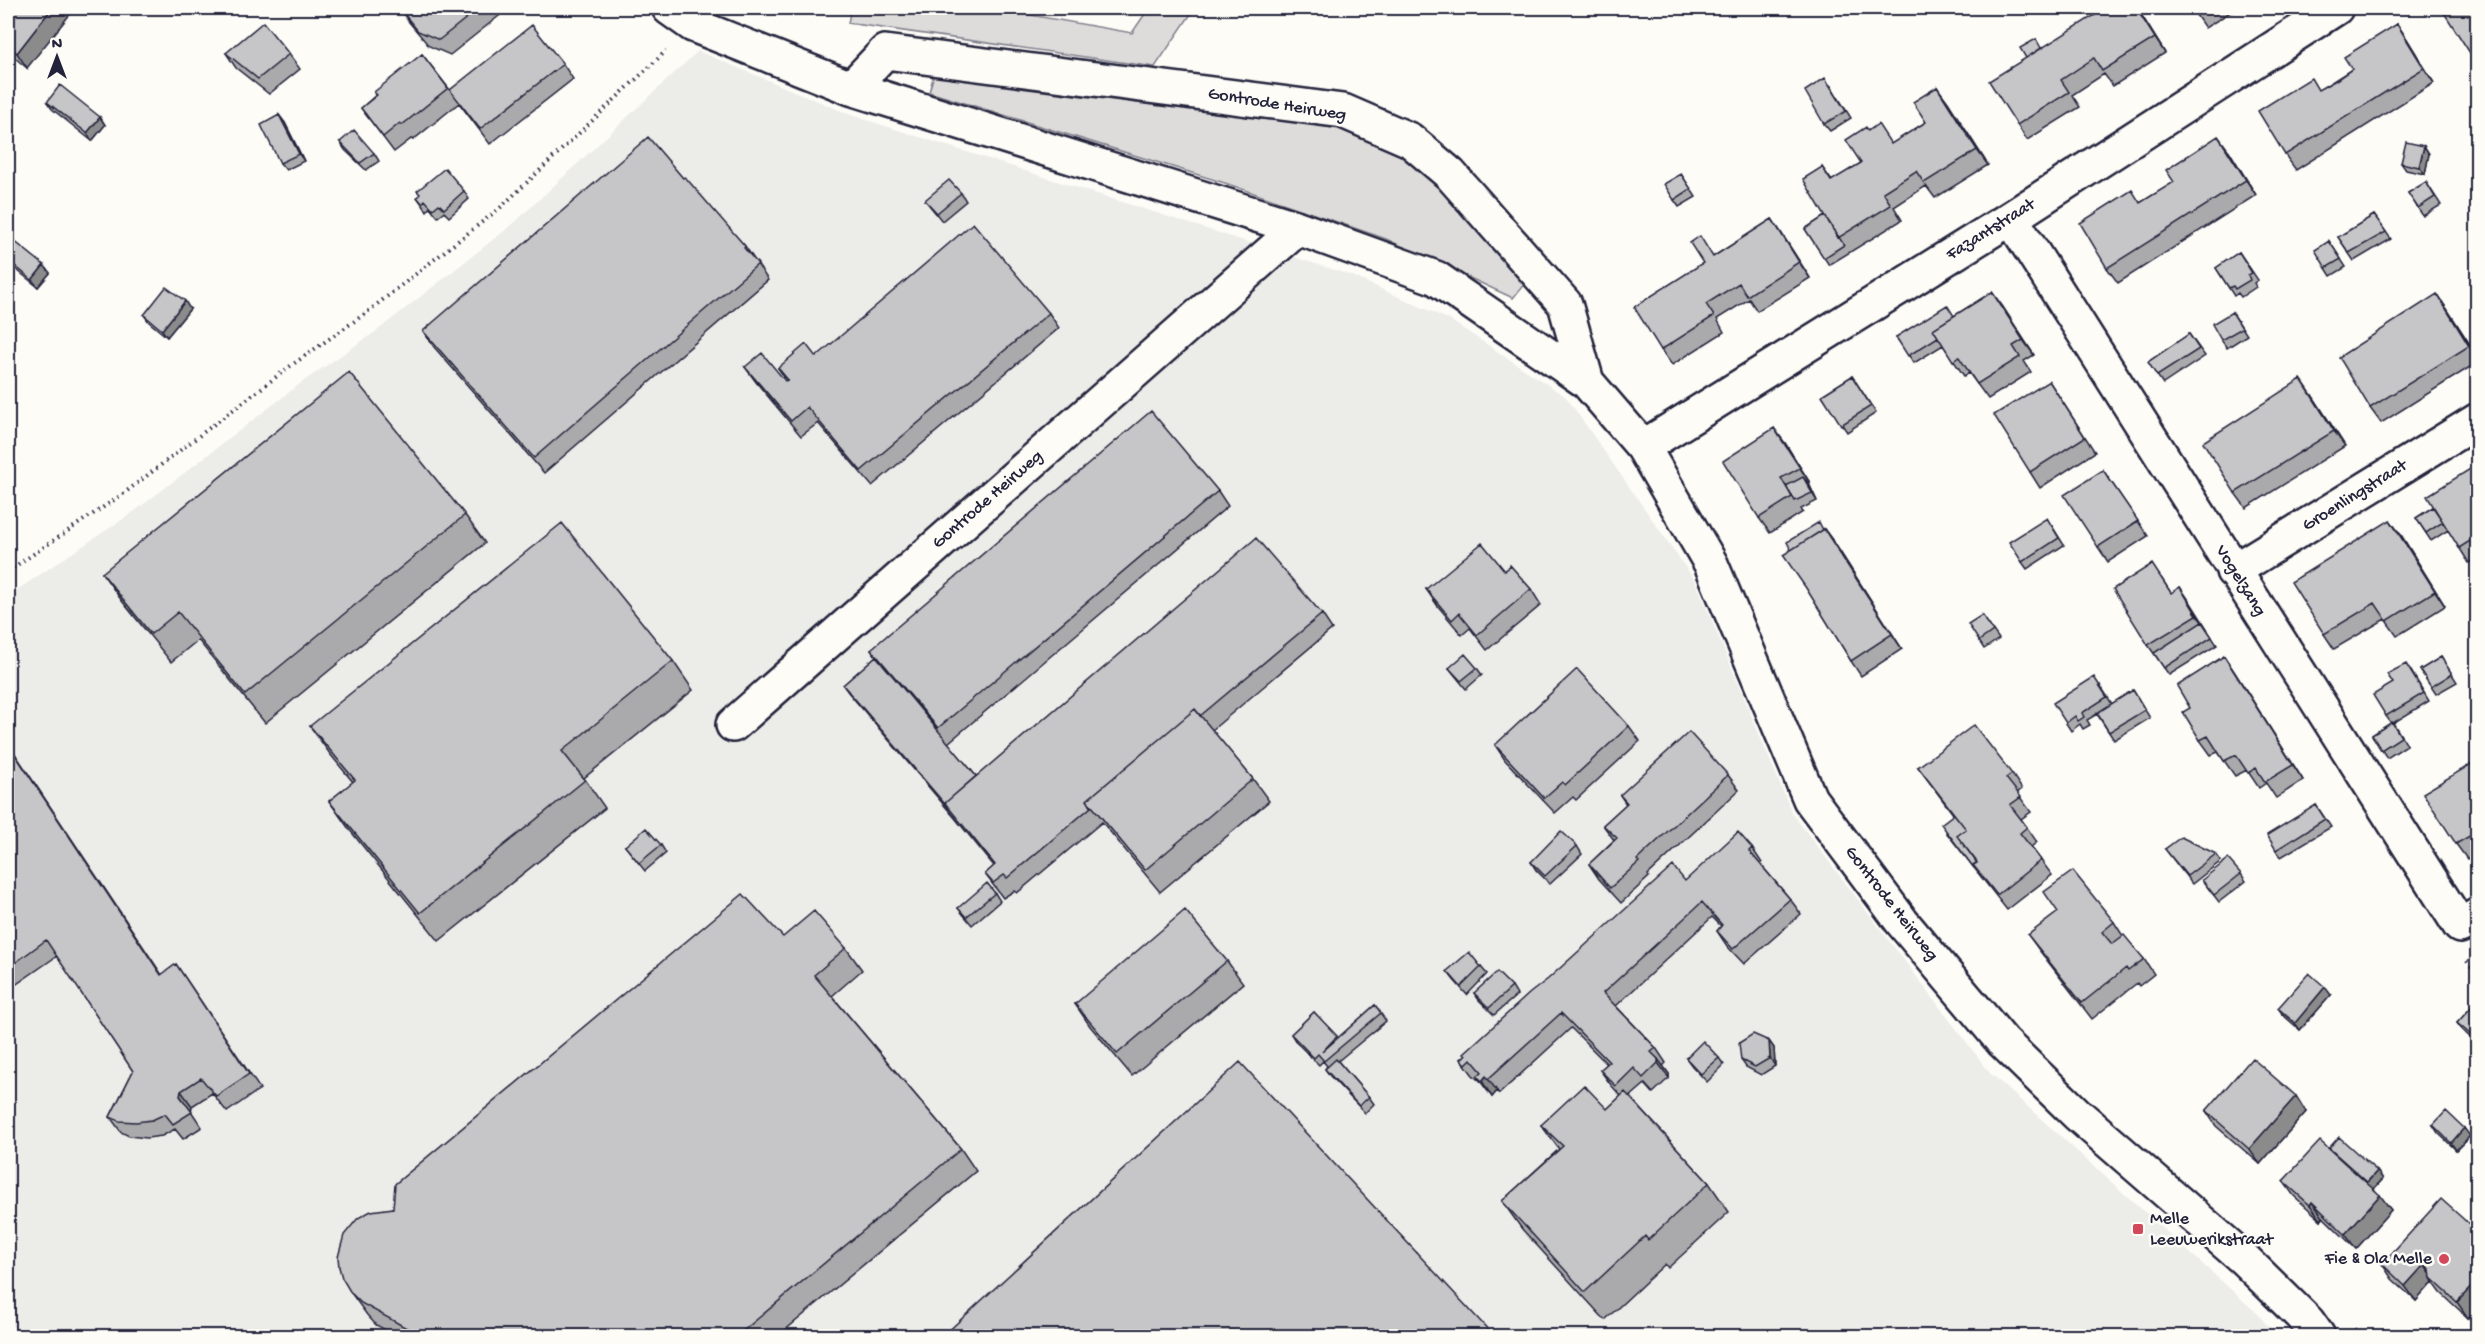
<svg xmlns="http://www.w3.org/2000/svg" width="2485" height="1344" font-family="'Gochi Hand',sans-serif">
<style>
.built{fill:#ecece9}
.green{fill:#dddcdb;stroke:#807f8b;stroke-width:1.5}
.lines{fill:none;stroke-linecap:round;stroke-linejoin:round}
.minor-casing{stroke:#22223b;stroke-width:38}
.path{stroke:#22223b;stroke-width:4;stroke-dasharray:1.5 4.5;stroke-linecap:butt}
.minor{stroke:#fdfcf7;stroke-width:33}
.wall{fill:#aaaaac;stroke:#22223b;stroke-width:1.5}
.shaded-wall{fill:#8b8b8c;stroke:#22223b;stroke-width:1.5}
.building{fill:#c6c6c8;stroke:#22223b;stroke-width:1.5}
.poi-dot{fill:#d1495b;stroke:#fdfcf7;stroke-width:2}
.labels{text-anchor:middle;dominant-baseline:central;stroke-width:5;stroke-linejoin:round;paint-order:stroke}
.street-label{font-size:18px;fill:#22223b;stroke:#fdfcf7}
.poi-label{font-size:18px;fill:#22223b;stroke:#fdfcf7;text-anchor:start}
</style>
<rect width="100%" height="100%" fill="#fdfcf7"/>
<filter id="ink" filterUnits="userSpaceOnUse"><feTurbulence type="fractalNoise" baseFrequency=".0167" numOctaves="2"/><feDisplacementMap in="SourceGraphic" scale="12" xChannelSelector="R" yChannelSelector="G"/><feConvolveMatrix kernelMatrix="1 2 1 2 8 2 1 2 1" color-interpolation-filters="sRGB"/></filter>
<g filter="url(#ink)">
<path class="built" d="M698,51L851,115L1350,275L1450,320L1566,397L1696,582L1792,813L1990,1073L2258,1314L2276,1336H31L8,1324V596L135,511L301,383L378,330L513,224Z"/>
<path class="green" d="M851,8H991L1132,33L1149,8H1195L1155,67L848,23Z
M934,74L1343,129L1400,155L1462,196L1525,283L1513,298L1386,239L1228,184L929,92Z"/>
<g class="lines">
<defs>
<path id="minor" d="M669,8L693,25L851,88L1298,228L1436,278L1587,382L1643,447L1711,564L1810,799L1902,922L2003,1042L2077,1114L2244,1259L2308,1322L2318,1336
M851,88L885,52L1343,111L1410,140L1450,174L1565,304L1587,382
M2011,218L2460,926L2478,915
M1643,447L2011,218L2336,8
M2233,571L2478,420
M733,725L1298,228"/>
</defs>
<use href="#minor" class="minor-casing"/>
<path class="path" d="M8,571L123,494L289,367L366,313L500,208L666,51
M2467,961L2478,975
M2354,1329L2362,1336"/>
<use href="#minor" class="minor"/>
</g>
<path class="wall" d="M8,8L27,68L8,52Z
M399,8H509L450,55L429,46L409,22Z
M2137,8L2165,53L2113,86L2104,74L2072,95L2080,107L2027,140L2017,125L2042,48Z
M2191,8H2237L2205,28Z
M2478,8V64L2472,56Z
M2397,24L2407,39L2434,83L2296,170L2285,155L2319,90L2352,69Z
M226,53L289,54L300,69L269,94L236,68Z
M422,54L450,90L563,64L573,79L490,144L459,103L413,140L411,139L394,152L361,108Z
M1831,86L1851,118L1830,131L1824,124Z
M1937,87L1988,165L1935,198L1926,186L1894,207L1902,220L1829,265L1805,229L1825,216L1822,167L1832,181L1861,163L1868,130L1892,144L1926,122Z
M47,102L100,117L105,125L92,141L52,109Z
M279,115L285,123L304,161L286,170L280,163Z
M340,142L374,153L379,161L366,170L345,150Z
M2424,146L2429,154L2425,174L2406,170L2401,163Z
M2229,151L2256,195L2118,283L2107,268L2141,202Z
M1681,174L1696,197L1679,207L1674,200Z
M683,178L745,246L768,280L544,473L434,347L423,331Z
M2426,182L2441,205L2423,216L2408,193Z
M464,191L469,199L449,217L444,212L438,217L430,207L427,211L417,197Z
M961,193L966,201L942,221L925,200Z
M2374,215L2391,239L2354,261L2338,237Z
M1772,219L1810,278L1757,311L1749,299L1717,319L1724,332L1672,365L1661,350L1714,256Z
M8,236L50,273L38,287L8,263Z
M2329,241L2346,267L2331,276L2326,268Z
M2239,252L2258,280L2254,283L2256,287L2241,297L2238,293L2234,296L2216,268Z
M1992,292L2034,355L2024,361L2031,372L1988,399L1969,373L1964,376L1943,345L1914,363L1896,337L1954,316Z
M190,309L167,337L149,322L144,315Z
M2447,309L2478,357V362L2381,423L2370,408Z
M2232,312L2247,335L2227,348L2221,340Z
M1049,313L1059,328L872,486L818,423L801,436L756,382L745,367L785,381H787L778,368L816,357Z
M2189,334L2205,356L2163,384L2148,362Z
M1852,376L1876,413L1847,432L1822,395Z
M2049,381L2095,452L2040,488L2030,472Z
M2312,395L2345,446L2246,508L2235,493Z
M1785,443L1810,483L1809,484L1817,501L1801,509L1803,512L1770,533L1759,518Z
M2478,464V558L2469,563L2448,530L2431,541L2416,518L2433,507Z
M2103,470L2148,536L2108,562L2098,547Z
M1218,491L1228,506L948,743L976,776L1322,614L1332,629L1212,730L1253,779L1269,801L1160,892L1102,822L1017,893L1014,891L1003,898L985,874L994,866L955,818L848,692L843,685L876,656L871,649Z
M465,515L485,543L265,723L198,640L171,662L122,601L102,573Z
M2052,526L2064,545L2027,569L2022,562Z
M1824,529L1835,544L1902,649L1861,676L1851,661L1807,589Z
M2401,535L2445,606L2397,636L2385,619L2334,649L2324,634Z
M1505,571L1531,589L1541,605L1487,650L1470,628L1462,635L1437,605L1426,589Z
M2162,579L2171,593L2180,587L2217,645L2169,675L2148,645Z
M1982,615L1999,639L1984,649L1979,641Z
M2224,656L2303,780L2276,798L2266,783L2259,788L2247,770L2235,776L2218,752L2211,755L2200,740L2190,708Z
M2441,657L2457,682L2436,694L2420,670Z
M673,661L693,690L584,778L605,808L439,941L349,829L329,801L353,782L330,754L310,726Z
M1449,668H1477L1482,675L1466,689Z
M2411,671L2429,701L2393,723L2407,745L2387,758L2372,735L2391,723L2386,716Z
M2100,685L2112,704L2133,690L2150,718L2114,740L2097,714L2087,720L2090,725L2083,729L2080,724L2071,731L2066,723Z
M1629,726L1640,741L1576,800L1573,797L1555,813L1505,760L1495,745Z
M8,743L162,975L176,964L260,1089L227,1112L212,1093L192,1106L191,1111L202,1127L183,1139L175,1129L162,1136L147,1138L129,1136L121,1132L110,1117L133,1071L57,956L8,990Z
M2478,760V853L2467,859L2456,844Z
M1918,767L2012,774L2022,789L2017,793L2031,812L2021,819L2037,842L2031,847L2052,875L2007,910L1946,832L1953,814Z
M1728,775L1739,790L1648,875L1649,877L1621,903L1599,879L1589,864L1614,840L1603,825L1626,804L1620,795Z
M2316,805L2331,827L2281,857L2276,850Z
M661,845L666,853L645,871L625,846Z
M1577,846L1582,854L1550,884L1536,870L1531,862Z
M1752,848L1762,863L1761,865L1790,899L1801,914L1744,964L1727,946L1717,931L1721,926L1712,917L1616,1006L1656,1048L1666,1063L1663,1066L1669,1074V1078L1653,1093L1645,1084L1630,1097L1709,1183L1729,1212L1668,1268L1665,1264L1605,1320L1522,1229L1502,1201L1559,1149L1541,1125L1607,1109L1621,1096L1611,1085L1600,1070L1607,1064L1571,1028L1499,1094L1497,1091L1492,1097L1478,1078L1477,1079L1472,1074L1461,1059L1685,881Z
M2165,849L2216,854L2221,861L2192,884Z
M2241,874L2246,881L2219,902L2202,880Z
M995,893L1000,901L972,925L958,908Z
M2114,922L2123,936L2144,959L2154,974L2139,986L2137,983L2092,1019L2039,950L2028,935Z
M783,937L846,948L862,970L832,996L961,1149L976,1171L778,1336H397L376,1325L367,1315L351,1293L393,1208Z
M1227,961L1243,983L1132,1076L1090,1026L1075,1004Z
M1481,967L1487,974L1467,995L1453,979L1447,971Z
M1512,987L1517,995L1494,1015L1479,1000L1474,993Z
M2331,995L2300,1030L2283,1015L2278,1008Z
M2478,1000V1044L2462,1030L2457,1023Z
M1375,1005L1386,1021L1338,1061L1369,1097L1374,1104L1365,1113L1330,1076L1325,1069L1327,1066L1323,1061L1319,1065L1296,1042L1291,1034L1314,1012L1338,1038Z
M1769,1041L1774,1048L1775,1066L1761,1075L1746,1067L1741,1060Z
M1686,1058H1719L1724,1065L1707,1082L1692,1066Z
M2206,1111L2306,1112L2260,1164L2216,1126Z
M2433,1125L2470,1136L2456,1150L2438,1133Z
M2329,1148L2377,1171L2383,1179L2374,1189L2391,1210L2356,1249L2323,1217L2321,1220L2294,1196L2283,1181Z
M2478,1232L2468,1318L2441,1293L2433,1282L2416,1301L2392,1279L2382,1264Z"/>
<path class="shaded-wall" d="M52,8H75L27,68L17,53Z
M2136,8H2137L2165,53L2155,38Z
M2397,24L2407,39L2434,83L2424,68Z
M1937,87L1948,102L1988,165L1977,150Z
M279,115L285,123L304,161L299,154Z
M100,117L105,125L92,141L87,133Z
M2218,136L2229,151L2256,195L2246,180Z
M2424,146L2429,154L2425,174L2419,167Z
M1772,219L1782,234L1810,278L1799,262Z
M44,265L50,273L38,287L32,280Z
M1992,292L2003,307L2034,355L2023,340Z
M2437,294L2447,309L2478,357L2469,346Z
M185,301L190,309L167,337L162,330Z
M2301,379L2312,395L2345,446L2334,431Z
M1774,428L1785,443L1810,483L1800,468Z
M1803,477L1809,484L1817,501L1812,493Z
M2390,520L2401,535L2445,606L2435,591Z
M1824,529L1835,544L1902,649L1892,634Z
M2180,587L2191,603L2208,630L2197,615Z
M2224,656L2234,671L2303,780L2293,765Z
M2325,987L2331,995L2300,1030L2295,1023Z
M1769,1041L1774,1048L1775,1066L1770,1058Z
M1658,1059L1669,1074V1078L1658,1063Z
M1486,1076L1497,1091L1492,1097L1482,1081Z
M181,1091L192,1106L191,1112L180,1096Z
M2296,1096L2306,1112L2260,1164L2249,1149Z
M2464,1128L2470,1136L2456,1150L2451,1143Z
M2377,1171L2383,1179L2371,1191L2366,1184Z
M2380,1195L2391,1210L2356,1249L2345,1234Z
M2312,1202L2323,1217L2321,1220L2310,1205Z
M2424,1265L2435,1280L2431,1278L2433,1282L2416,1301L2405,1286Z
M2478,1280V1307L2468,1318L2457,1302Z"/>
<path class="building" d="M8,8H52L17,53L8,45Z
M399,8H479L439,40L418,31Z
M2106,8H2136L2155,38L2102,71L2094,58L2061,80L2069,92L2017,125L1989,81Z
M2191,8H2202L2194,13Z
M2441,8H2478V57L2472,56Z
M263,22L289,54L258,79L226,53Z
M2397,24L2424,68L2285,155L2258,111L2311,78L2318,90L2336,80L2352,69L2344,57Z
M532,25L563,64L480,129L450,90Z
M2036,39L2041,48L2026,58L2020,48Z
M422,54L448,88L402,125L400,123L383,137L361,108L377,95L374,92Z
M1825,78L1846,111L1824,124L1805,91Z
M60,85L100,117L87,133L47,102Z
M1937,87L1977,150L1924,183L1916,171L1883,192L1891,205L1838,238L1803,179L1822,167L1831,181L1861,163L1846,140L1866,127L1868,131L1878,124L1891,144L1926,122L1913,102Z
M279,115L299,154L280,163L261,125Z
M354,130L374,153L360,163L340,142Z
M2218,136L2246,180L2107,268L2080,223L2132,190L2140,203L2174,182L2166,170Z
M648,137L683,178L685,177L745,246L744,248L758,264L534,458L423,331Z
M2406,142L2424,146L2419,167L2401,163Z
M445,168L464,191L444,209L439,204L433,209L425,200L422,203L417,197L420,194L417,191Z
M1681,174L1691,189L1674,200L1664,184Z
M949,180L961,193L937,213L925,200Z
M2426,182L2435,197L2418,208L2408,193Z
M2374,215L2386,232L2349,253L2338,237Z
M1825,216L1844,245L1824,258L1805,229Z
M1772,219L1799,262L1747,296L1739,283L1706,304L1714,316L1661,350L1634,307L1703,263L1690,243L1700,236L1713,257Z
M973,223L1049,313L861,471L807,407L791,421L745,367L762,353L785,381L788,380L778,368L806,344L816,357Z
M8,236L44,265L32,280L8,260Z
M2329,241L2341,259L2326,268L2315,250Z
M2239,252L2252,273L2248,275L2250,280L2235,289L2233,286L2229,288L2216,268Z
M166,287L185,301L162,330L144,315Z
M1992,292L2023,340L2013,346L2020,357L1977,384L1959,357L1953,361L1933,329Z
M2437,294L2469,346L2370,408L2339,357Z
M1947,305L1954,316L1933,329L1938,337L1908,356L1896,337Z
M2232,312L2242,328L2221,340L2212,324Z
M2189,334L2199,349L2157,376L2148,362Z
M349,372L465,515L245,695L178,612L151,634L102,573Z
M1852,376L1871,406L1841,425L1822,395Z
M2301,379L2334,431L2235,493L2203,442Z
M2049,381L2085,437L2030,472L1994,415Z
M1151,411L1218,491L938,728L871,649Z
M1774,428L1800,468L1781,478L1792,497L1759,518L1723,461Z
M2478,464V536L2459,548L2427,496Z
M2103,470L2138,521L2098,547L2064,495Z
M1803,477L1812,493L1795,501L1786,486Z
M2433,507L2443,522L2426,533L2416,518Z
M2047,518L2059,538L2022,562L2009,542Z
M2390,520L2435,591L2387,621L2375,603L2324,634L2291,582Z
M1819,522L1823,530L1791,550L1787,542Z
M562,523L673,661L562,751L585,780L420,913L329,801L355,780L310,726Z
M1824,529L1892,634L1851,661L1806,588L1783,555Z
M1256,538L1322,614L1200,716L1195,709L1087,800L1091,807L1007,878L1004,875L993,883L985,874L995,865L945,803Z
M1482,543L1505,571L1510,565L1531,589L1477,635L1459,613L1452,620L1426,589Z
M2152,564L2171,593L2180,587L2197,615L2148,645L2113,589Z
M1982,615L1993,631L1979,641L1968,624Z
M2202,622L2212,637L2164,668L2154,653Z
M1465,654L1477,668L1461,681L1449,668Z
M876,656L976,776L945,803L950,810L843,685Z
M2224,656L2293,765L2265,782L2256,768L2248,773L2236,755L2224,761L2208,736L2200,740L2183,712L2190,708L2177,686Z
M2441,657L2452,674L2431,687L2420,670Z
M2406,664L2424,693L2386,716L2373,695L2393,683L2387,674Z
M1577,669L1629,726L1565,785L1562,782L1544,798L1495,745Z
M2094,677L2107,697L2082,713L2084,717L2078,721L2075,716L2066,723L2053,703Z
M2133,690L2145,710L2109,732L2097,713Z
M1195,709L1253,779L1145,870L1087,800Z
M2392,722L2401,737L2381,750L2372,735Z
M1974,725L2012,774L2006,778L2021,797L2010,805L2027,827L2020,833L2041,860L1997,895L1973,865L1977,862L1957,836L1966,829L1918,767Z
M1689,732L1728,775L1637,860L1639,862L1610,888L1589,864L1617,838L1603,825L1627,803L1620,795Z
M8,744L161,975L176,964L249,1074L216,1096L201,1078L181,1091L180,1096L192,1112L173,1124L165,1114L152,1120L136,1122L119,1121L110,1117L133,1071L46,940L8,968Z
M2478,760V831L2456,844L2423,793Z
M2316,805L2325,819L2276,850L2267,835Z
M1954,814L1966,829L1957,836L1977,863L1973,865L1974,868L1941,824Z
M646,828L661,845L639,863L625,846Z
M1561,831L1577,846L1545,876L1531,862Z
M1738,832L1752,848L1749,851L1790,899L1733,949L1717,931L1722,925L1702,902L1603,993L1656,1048L1651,1052L1658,1059V1063L1643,1078L1634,1068L1616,1086L1600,1070L1609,1062L1561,1013L1488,1079L1486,1076L1482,1081L1477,1076L1482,1072L1471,1059L1466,1064L1461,1059L1466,1055L1464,1053L1530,993L1548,979L1673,866L1685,881Z
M2181,837L2216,854L2187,876L2165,849Z
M2228,859L2241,874L2214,895L2202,880Z
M2073,871L2114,922L2102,932L2112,944L2124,935L2144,959L2128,971L2126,968L2082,1003L2028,935L2058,912L2044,892Z
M987,883L995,893L966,917L958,908Z
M743,894L783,937L814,911L846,948L814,975L961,1149L737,1336H421L361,1303L351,1293L342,1278L339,1267L338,1257L344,1235L358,1218L371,1211L393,1208L395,1184Z
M1185,910L1227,961L1117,1054L1075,1004Z
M1469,952L1481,967L1461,987L1447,971Z
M1497,972L1512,987L1489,1008L1474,993Z
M2309,973L2325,987L2295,1023L2278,1008Z
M2478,1000V1038L2476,1039L2457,1023Z
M1375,1005L1381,1013L1324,1061L1318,1054L1314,1058L1291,1034L1314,1012L1337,1036L1322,1052Z
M1753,1034L1769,1041L1770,1058L1755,1067L1741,1060L1739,1043Z
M1703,1041L1719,1058L1701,1074L1686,1058Z
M2252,1058L2296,1096L2249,1149L2206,1111Z
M1336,1059L1369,1097L1359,1106L1325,1069Z
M1240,1062L1494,1336H943Z
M1584,1085L1607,1109L1625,1092L1709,1183L1648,1240L1645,1236L1585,1292L1502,1201L1563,1146L1541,1125Z
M2446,1111L2464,1128L2451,1143L2433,1125Z
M2339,1137L2377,1171L2367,1182L2329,1148Z
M2320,1141L2380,1195L2345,1234L2312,1202L2310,1205L2283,1181Z
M2441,1199L2478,1232V1280L2457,1302L2431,1278L2430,1270L2424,1265L2405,1286L2382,1264Z"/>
</g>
<g class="poi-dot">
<rect x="2132" y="1223" width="12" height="12" rx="3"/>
<circle cx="2444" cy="1259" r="6"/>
</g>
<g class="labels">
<g class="street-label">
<text transform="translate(1277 105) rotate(9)">Gontrode Heirweg</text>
<text transform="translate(1991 230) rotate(-32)">Fazantstraat</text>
<text transform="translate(2355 496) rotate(-32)">Groenlingstraat</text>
<text transform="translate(988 500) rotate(-41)">Gontrode Heirweg</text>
<text transform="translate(2240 581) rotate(58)">Vogelzang</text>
<text transform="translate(1891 904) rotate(52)">Gontrode Heirweg</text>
</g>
<g class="poi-label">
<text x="2150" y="1219">Melle<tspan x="2150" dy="21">Leeuwerikstraat</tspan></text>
<text x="2432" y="1259" text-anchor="end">Fie &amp; Ola Melle</text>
</g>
</g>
<rect width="2485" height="1344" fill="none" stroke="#fdfcf7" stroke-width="30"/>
<rect x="15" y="15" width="2455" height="1314" fill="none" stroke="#22223b" stroke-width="2" filter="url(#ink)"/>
<g transform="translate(57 57)" stroke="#fdfcf7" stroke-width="4.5" paint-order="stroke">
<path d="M0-4.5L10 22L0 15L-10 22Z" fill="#22223b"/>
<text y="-9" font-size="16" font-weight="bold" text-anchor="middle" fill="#22223b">N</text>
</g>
</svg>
